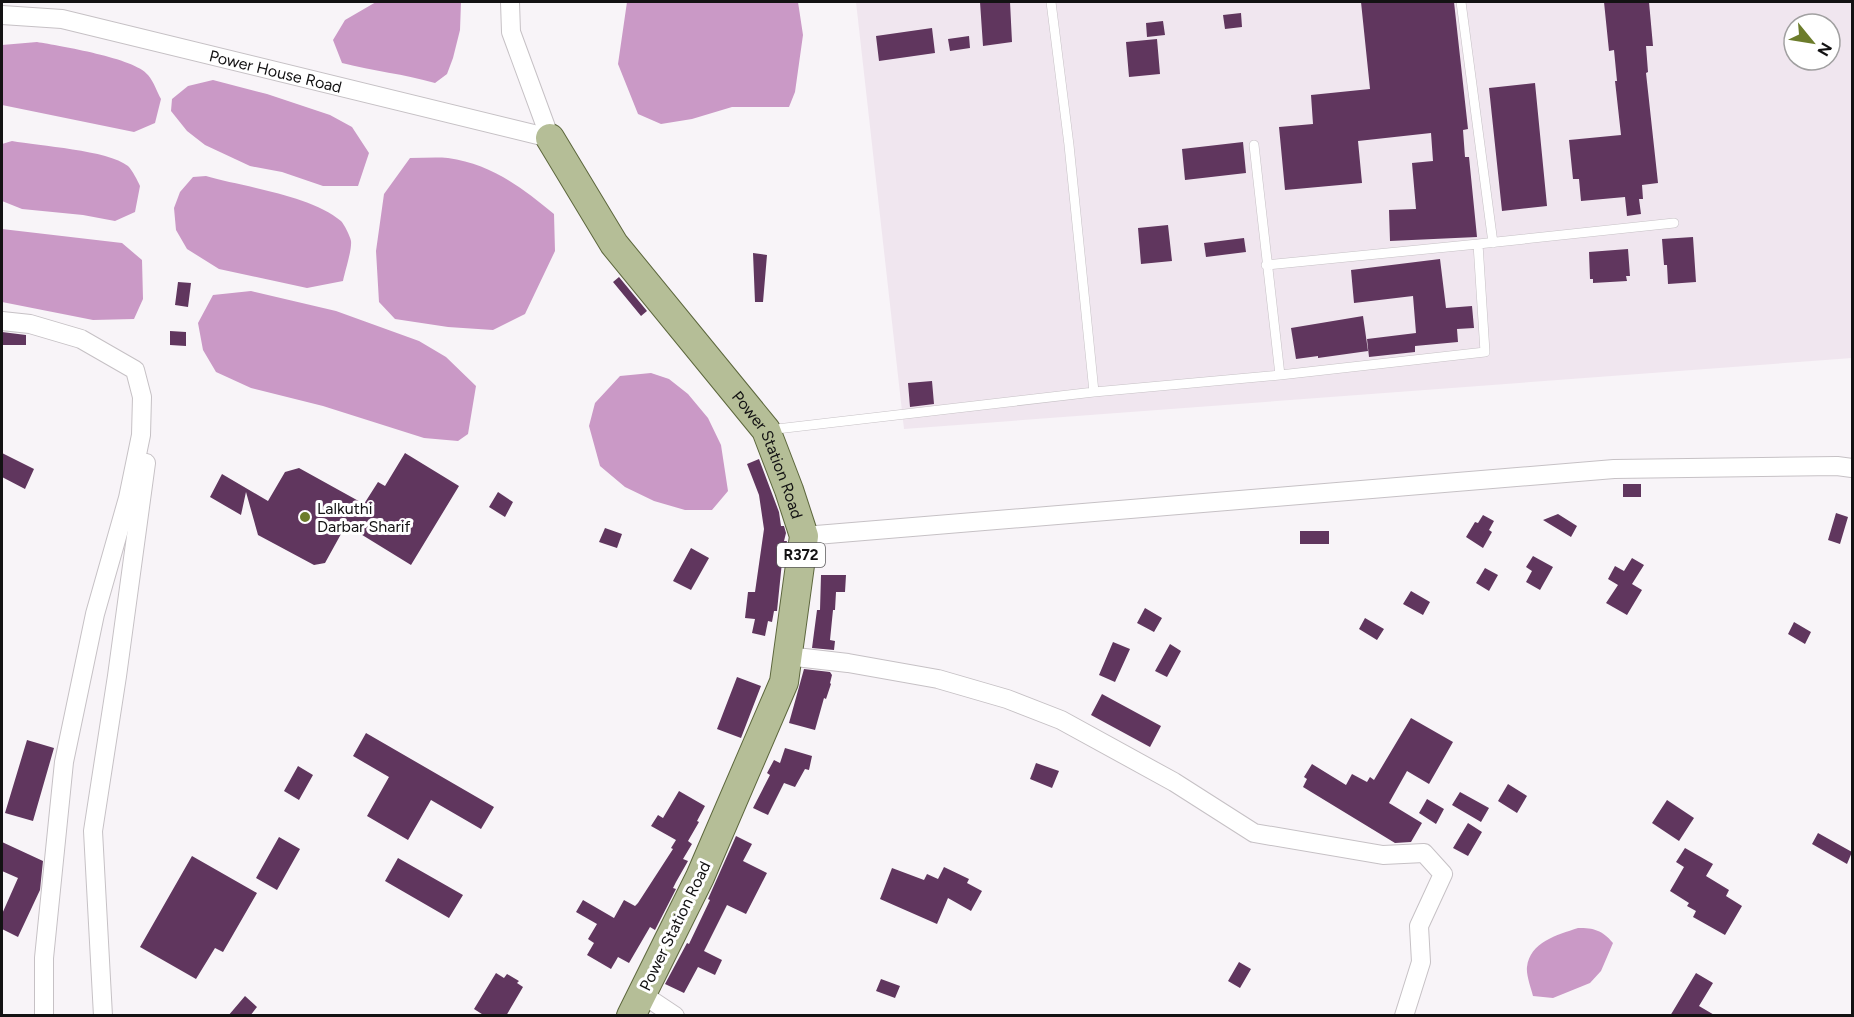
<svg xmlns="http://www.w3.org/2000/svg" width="1854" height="1017" font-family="Figtree,sans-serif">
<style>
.built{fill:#f0e6ef;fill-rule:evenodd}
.water{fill:#ca99c6}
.building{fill:#60365e}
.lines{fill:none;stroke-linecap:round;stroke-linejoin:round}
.lane-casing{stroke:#c6c1c5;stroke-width:10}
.street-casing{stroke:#c6c1c5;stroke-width:20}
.primary-casing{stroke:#5c663c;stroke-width:30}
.lane{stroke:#fff;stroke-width:9}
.street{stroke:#fff;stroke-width:18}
.primary{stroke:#b5be97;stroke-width:28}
.poi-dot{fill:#6c7c2b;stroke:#fff;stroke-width:2}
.labels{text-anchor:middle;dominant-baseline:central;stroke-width:6;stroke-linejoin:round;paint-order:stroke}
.shield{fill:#fff;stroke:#5a595a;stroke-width:1.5}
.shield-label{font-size:15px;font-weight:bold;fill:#131213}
.street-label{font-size:16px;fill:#131213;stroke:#fff}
.poi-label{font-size:16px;fill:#131213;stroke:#fff;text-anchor:start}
</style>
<rect width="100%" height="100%" fill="#f8f4f8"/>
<path class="built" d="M856,2H1852V358L904,429ZM1794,24H1830V60H1794Z"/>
<path class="water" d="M376,2H461L460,30L453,58L447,74L435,83C404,74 373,71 342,63L333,40L345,20Z
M627,2H798L803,35L795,92L789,107H732L692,119L661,124L638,114L618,64Z
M37,42C60,46 135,58 148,75C154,82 157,92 161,99L155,123L134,132L2,105V45Z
M213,80L267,94L330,115L352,127L369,153L358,186H323L282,172L250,166L205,145L187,131L171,111L172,99L188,86Z
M12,141C39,146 108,150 128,166C133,171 137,180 140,186L135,212L115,221L83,215L22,209L2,201V144Z
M410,158C423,158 436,157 448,158C491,164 521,187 554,214L555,251L525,314L493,330L448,327L395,319L379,302L376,251L384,194Z
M206,176C244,187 310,195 341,221C344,224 350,236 351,241C352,250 345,271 343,281L307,288L219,269L187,249L176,230L174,208L180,192L193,177Z
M2,229L122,243L142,260L143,299L134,319L93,320L2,302Z
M251,291L336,311L419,341L446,357L476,386L468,434L458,441L424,438L323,406L251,388L216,372L203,350L198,323L213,295Z
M651,373L669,379L688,394L708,418L721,445L728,491L712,510H685L654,501L625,487L600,466L589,426L595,403L620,376Z
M1578,928C1594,928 1602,930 1613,943L1601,971L1590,983L1553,998L1533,996C1531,988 1526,975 1527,967C1530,942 1557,935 1578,928Z"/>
<path class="building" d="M980,2H1010L1012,42L983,46Z
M1361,2H1454L1468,129L1463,130L1465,157H1469L1477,237L1390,241L1389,210L1416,209L1412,163L1433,161L1431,133L1358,141L1362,183L1285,190L1279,127L1313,124L1311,95L1370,89Z
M1604,2H1649L1653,46H1646L1648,72L1646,73L1658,183L1642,185L1643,199H1639L1641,214L1627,216L1625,197L1581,201L1579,179H1573L1569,140L1621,135L1615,81H1617L1614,50L1609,51Z
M1241,13L1242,27L1225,29L1223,15Z
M1163,21L1165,35L1147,37L1146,23Z
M932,28L935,53L879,61L876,36Z
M969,36L970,48L950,51L948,39Z
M1157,39L1160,74L1129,77L1126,42Z
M1535,83L1547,206L1502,211L1489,88Z
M1243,142L1246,173L1185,180L1182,149Z
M1168,225L1172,261L1141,264L1138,228Z
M1693,237L1696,282L1668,284L1667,265H1664L1662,239Z
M1244,238L1246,252L1206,257L1204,243Z
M1628,249L1630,276H1626L1627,281L1593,283V279H1590L1589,252Z
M753,253L767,255L763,302H755Z
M1440,259L1446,308L1472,306L1474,328L1457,329L1458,342L1415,346V352L1369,357L1367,339L1416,333L1413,296L1354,303L1351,270Z
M619,277L647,311L641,316L613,282Z
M178,282L191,283L188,307L175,305Z
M1363,316L1368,351L1318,358V356L1296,359L1291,328Z
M170,331L186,332V346L170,345Z
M2,332L26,335V345H2Z
M932,381L934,404L910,407L908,383Z
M2,453L34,469L25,489L2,477Z
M405,453L459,486L411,565L346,525L325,563L314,565L258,535L246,492L241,515L210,497L222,474L268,501L285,472L299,468L364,504L378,482L385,486Z
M759,459L779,512L781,526H784L786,533L784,541H787L782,562L777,611H774L772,622L768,621L765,636L752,633L755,619L745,618L748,592H755L764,529L759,495L747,464Z
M1623,484H1641V497H1623Z
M498,492L513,502L505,517L489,507Z
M1836,513L1848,517L1840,544L1828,540Z
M1558,514L1577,526L1571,537L1543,520Z
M1483,515L1494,521L1489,530L1492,532L1483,548L1466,537L1475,522L1478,523Z
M605,528L622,534L617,548L599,542Z
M1300,531H1329V544H1300Z
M691,548L709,558L691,590L673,581Z
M1533,556L1553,567L1540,590L1526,582L1532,571L1526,567Z
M1632,558L1644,565L1632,584L1642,590L1627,615L1606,603L1618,585L1608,579L1615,566L1624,571Z
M1485,568L1498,575L1489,591L1476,583Z
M821,575H846L845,592H836L835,610H833L830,640L835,641L834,650L812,648L817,610H820Z
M1411,591L1430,602L1423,615L1403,604Z
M1145,608L1162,618L1154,632L1137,623Z
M1365,618L1384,629L1377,640L1359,629Z
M1794,622L1811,632L1805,644L1788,634Z
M1113,642L1130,649L1115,682L1099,675Z
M1170,644L1181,651L1167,677L1155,671Z
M804,669L830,672L832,675L830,683L831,684L826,699L824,698L815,730L789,723Z
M737,677L761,686L741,738L717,729Z
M1102,694L1161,726L1150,747L1091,715Z
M1411,718L1453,742L1429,784L1407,771L1389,803L1422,823L1411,842L1395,843L1303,787L1307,779L1304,777L1312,764L1346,785L1352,774L1367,782L1370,777L1374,780Z
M366,733L494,807L481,829L431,800L408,840L367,816L389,777L353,756Z
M27,740L54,748L33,821L5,813Z
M785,748L812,756L809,770L805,769L795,787L784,783L768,815L753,808L770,775L767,773L774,760L780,763Z
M1036,763L1059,771L1052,788L1030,779Z
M298,766L313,775L299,800L284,791Z
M1508,784L1527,796L1517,813L1498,801Z
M679,791L705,806L697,821L699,822L688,841L692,844L683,859L688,861L676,882L673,888L676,889L655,930L650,927L629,963L618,957L611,969L587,955L594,943L588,939L597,924L576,912L583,900L614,918L624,900L635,906L638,903L673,849L671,848L676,840L651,826L658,815L663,818Z
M1460,792L1489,808L1481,822L1452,805Z
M1427,799L1444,809L1436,824L1419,813Z
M1667,800L1694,818L1679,841L1652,823Z
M1468,823L1482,832L1468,856L1453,848Z
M1818,833L1852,852L1847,864L1812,844Z
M736,836L752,844L743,861L767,873L746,914L727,905L704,951L722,960L715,975L698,967L684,993L665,984L687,943L689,944L710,900L708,899Z
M279,837L300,849L277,890L256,878Z
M2,842L43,861L40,890L18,937L2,929V914L18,878L2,871Z
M1685,848L1713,864L1706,876L1729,890L1726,896L1742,906L1725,935L1693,917L1696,911L1687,906L1689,903L1670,891L1684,867L1676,862Z
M192,856L257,893L223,952L215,948L196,979L140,947Z
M398,858L463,895L449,918L385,881Z
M944,867L969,879L967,883L982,891L971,911L948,898L937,924L880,899L892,868L924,880L927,874L938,879Z
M1239,962L1251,969L1240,988L1228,981Z
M496,973L504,978L507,974L519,981L517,983L523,987L506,1016H485L474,1009Z
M1696,973L1713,983L1699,1006L1716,1016H1670Z
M881,979L900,986L895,998L876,991Z
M245,996L257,1007L250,1016H228Z"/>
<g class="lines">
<defs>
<path id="lane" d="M1051,2L1069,145L1094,392
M1461,2L1493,243
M1254,145L1280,375
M1266,265L1478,244
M768,430L1094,392L1280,375L1485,352L1478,244L1674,223"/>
<g id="street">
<path d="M510,2L511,32L550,138"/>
<path id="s1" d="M2,15L62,19L550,138"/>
<path d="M2,321L30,324L81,339L135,370L142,397L141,435L128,498L95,614L64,762L44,958V1016"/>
<path d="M804,536L1614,469L1837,466L1852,468"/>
<path d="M787,656L848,663L938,679L1007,699L1061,720L1174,782L1254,833L1383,855L1424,853L1443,874L1419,926L1421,962L1404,1016"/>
<path d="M642,994L675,1016"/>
<path d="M103,1016L93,831L117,676L146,463"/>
</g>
<g id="primary">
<path id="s2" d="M550,138L614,244L766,430L789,490L804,536L784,682L700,877L631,1016"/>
</g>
</defs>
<use href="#lane" class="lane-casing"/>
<use href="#street" class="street-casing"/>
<use href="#primary" class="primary-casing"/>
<use href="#lane" class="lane"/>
<use href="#street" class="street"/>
<use href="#primary" class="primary"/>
</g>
<circle class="poi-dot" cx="305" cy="517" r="6"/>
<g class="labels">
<rect class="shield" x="777" y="543" width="48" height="24" rx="4.5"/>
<g class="shield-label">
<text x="801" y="555">R372</text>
</g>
<g class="street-label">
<text stroke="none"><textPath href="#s1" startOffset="280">Power House Road</textPath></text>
<text stroke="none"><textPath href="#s2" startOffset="387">Power Station Road</textPath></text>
<text transform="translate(675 926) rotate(-64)">Power Station Road</text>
</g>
<g class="poi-label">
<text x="317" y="508">Lalkuthi<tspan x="317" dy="18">Darbar Sharif</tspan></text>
</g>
</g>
<rect width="1854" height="1017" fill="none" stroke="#131213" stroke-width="6"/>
<g transform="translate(1812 42) rotate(120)"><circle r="28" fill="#ffffff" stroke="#a1a0a1" stroke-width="1.5"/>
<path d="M0-4.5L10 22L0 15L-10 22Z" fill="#6c7c2b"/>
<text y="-9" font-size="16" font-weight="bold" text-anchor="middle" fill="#131213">N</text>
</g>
</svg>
